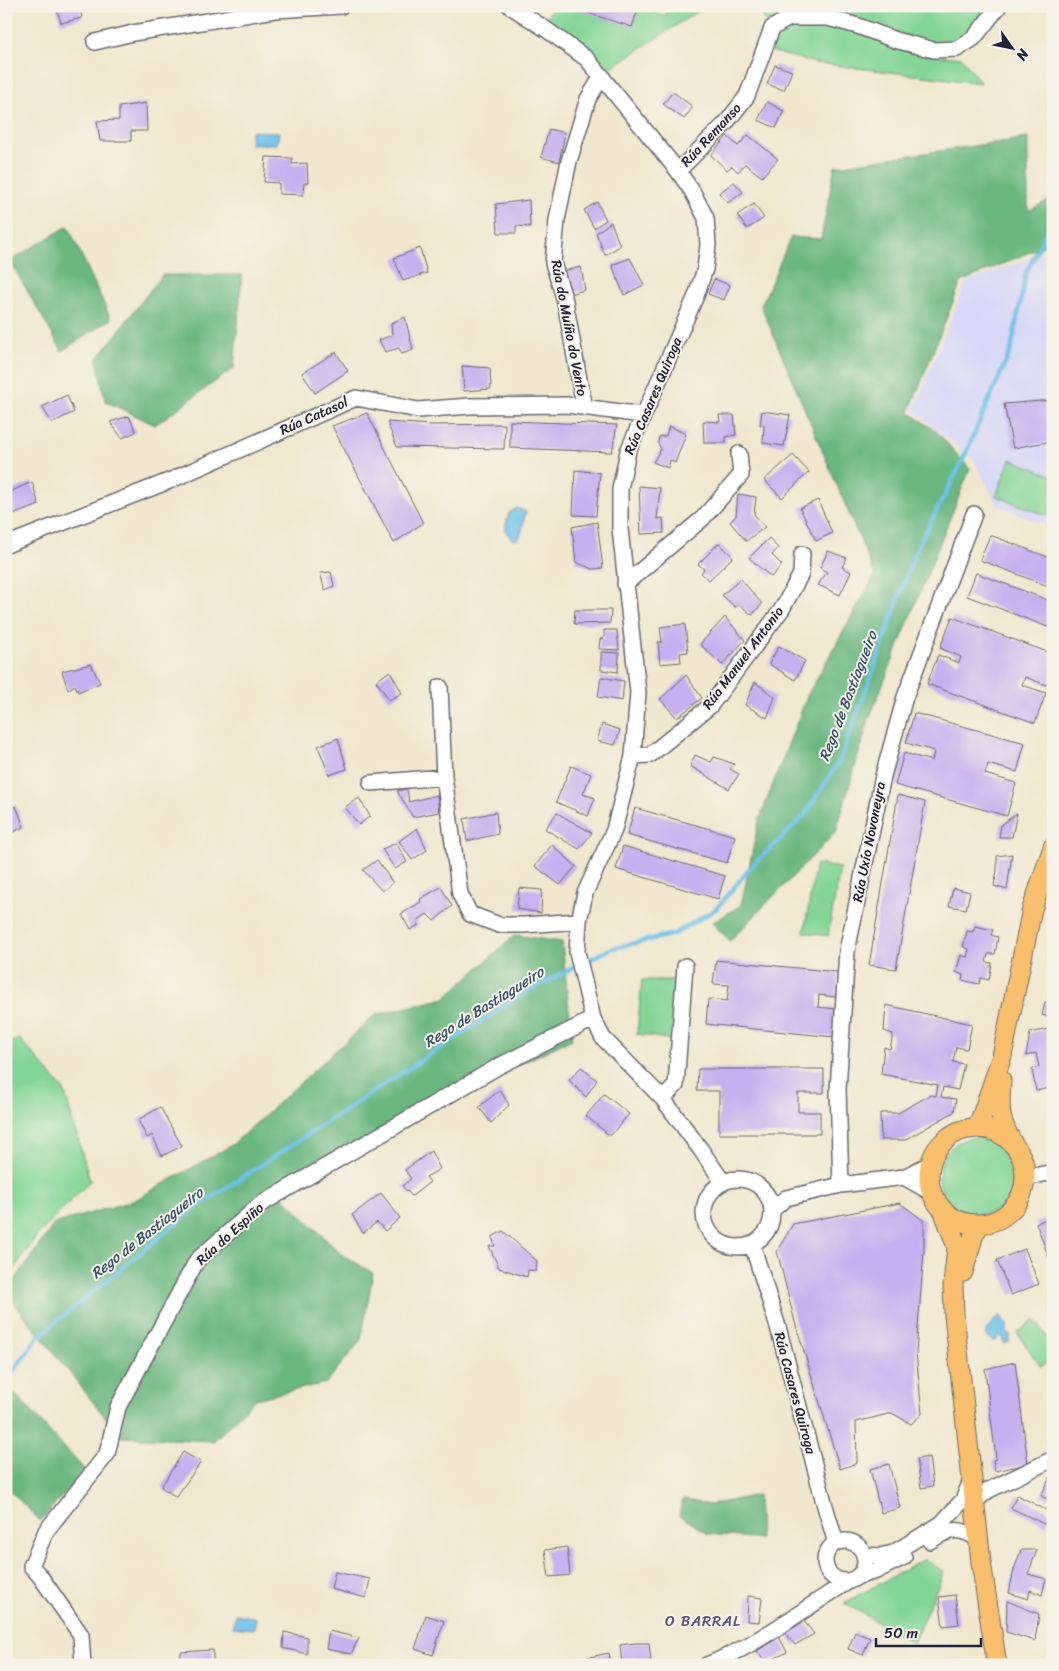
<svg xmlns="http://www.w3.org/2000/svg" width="1059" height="1671" font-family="Sriracha,sans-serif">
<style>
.built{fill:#d8d7f8}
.green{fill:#84d697;stroke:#537c69}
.forest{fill:#6bb780;stroke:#466c5e}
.water{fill:#6dc1ea;stroke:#487292}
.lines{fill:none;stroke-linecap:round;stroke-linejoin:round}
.stream{stroke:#6dc1ea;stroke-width:4.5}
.building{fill:#c7b0ef}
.minor-casing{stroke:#6a676e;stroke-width:18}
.major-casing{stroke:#6a676e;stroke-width:21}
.minor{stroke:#fff;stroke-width:15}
.major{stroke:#f9bf6d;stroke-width:19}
.labels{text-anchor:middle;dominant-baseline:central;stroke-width:4;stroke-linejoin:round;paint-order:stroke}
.street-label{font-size:14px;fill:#22223b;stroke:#f7f3e8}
.water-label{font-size:15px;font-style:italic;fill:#385270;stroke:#f7f3e8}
.neighbourhood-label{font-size:15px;letter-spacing:1px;fill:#5c547a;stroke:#f7f3e8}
</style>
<rect width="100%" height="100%" fill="#f7f3e8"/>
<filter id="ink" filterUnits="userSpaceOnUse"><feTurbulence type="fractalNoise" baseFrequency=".02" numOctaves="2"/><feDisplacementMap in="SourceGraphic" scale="10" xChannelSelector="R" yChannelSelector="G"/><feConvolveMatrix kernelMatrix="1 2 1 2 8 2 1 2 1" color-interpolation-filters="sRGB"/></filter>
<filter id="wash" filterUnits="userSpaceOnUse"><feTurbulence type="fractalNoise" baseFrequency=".0096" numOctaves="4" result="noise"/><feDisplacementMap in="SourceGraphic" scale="20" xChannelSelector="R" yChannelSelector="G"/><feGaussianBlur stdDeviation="1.12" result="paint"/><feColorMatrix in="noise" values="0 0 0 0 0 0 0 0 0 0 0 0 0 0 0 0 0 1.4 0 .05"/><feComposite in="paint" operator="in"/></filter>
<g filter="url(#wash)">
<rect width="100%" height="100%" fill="#f0e7ce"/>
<path class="built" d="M1048,252L1053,254V528L997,505L975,461L913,410L966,282Z"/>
<path class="green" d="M554,6H568L632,27L639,8L665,15L671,6H706L607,70L590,48L546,18Z
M755,6H992L972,30L957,41L935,44L833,14L768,24Z
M825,22L930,55L947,57H961L981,83L815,63L770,51L777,32L789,24Z
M1010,459L1053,476V518L996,496Z
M816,864L840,868L828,936L804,932Z
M642,980H680L673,1040L637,1034Z
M20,1039L64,1090L90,1181L36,1237L6,1281V1044Z
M939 1176a39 39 0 1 1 78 0a39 39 0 1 1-78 0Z
M1035,1320L1053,1345V1359L1041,1367L1017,1333Z
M925,1559L944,1572L913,1643L844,1603Z"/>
<path class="forest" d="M1028,138V211L1053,198V242L961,282L909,412L937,432L970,469L869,719L836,832L730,941L712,923L741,905L759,820L807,696L875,575L761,306L791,237L821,239L835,166Z
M68,226L111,319L62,351L10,261Z
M162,275H242L234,368L155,425L105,401L97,359Z
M515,935L562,942L572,1039L447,1099L282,1196L341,1254L373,1273L361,1340L326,1383L255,1399L214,1441L121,1437L6,1293L54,1224L135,1200L232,1145L375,1015L445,998Z
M6,1384L85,1470L40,1521L6,1487Z
M758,1495L760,1539L708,1534L679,1515L683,1499L709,1505Z"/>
<path class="water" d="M251,131L279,132L277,144H251Z
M517,508L526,512C522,522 524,531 518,539L513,540C502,532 506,525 509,513Z
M1001,1316L1007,1326V1333L1011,1336L1009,1342L1004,1344L1003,1339L999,1335L997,1340L993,1341L986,1335C988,1328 993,1318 1001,1316Z
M236,1614L256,1618L254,1629L232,1627Z"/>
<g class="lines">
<path class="stream" d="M6,1381L38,1337L191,1211L524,993L610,949L674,934L716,909L751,867L804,816L840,760L874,668L915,552L961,464L1011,350L1026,273L1053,220"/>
</g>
<g id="blocks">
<path class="building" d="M56,6H80L82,18L61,23Z
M639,6L632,27L569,7V6Z
M775,65L792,71L784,90L767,84Z
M673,92L693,107L684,119L663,104Z
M767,102L784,111L776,128L758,120Z
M146,103L147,131H131V141H100L97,121L119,120V107Z
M549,129L565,133L559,162L541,157Z
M748,135L778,159L762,177L745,164L738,172L732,166L727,170L711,155L727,136L738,146Z
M266,157L292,158V164L307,163L308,183H304L303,195L279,194V183L264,182Z
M734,182L743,192L728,203L719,193Z
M529,200L530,227L516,226V233H498L496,204Z
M597,202L606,220L594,228L584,210Z
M754,204L764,218L747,229L737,215Z
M611,222L620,246L605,255L596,233Z
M420,248L427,273L403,281L394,258Z
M630,258L644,285L624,295L612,265Z
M581,267L585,290L569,294L563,271Z
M714,279L730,285L724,300L708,294Z
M405,317L413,350L402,354L399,348L385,352L379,340L392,335L391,323Z
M336,352L348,371L315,393L302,373Z
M462,366L490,368L491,389L464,391Z
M67,395L74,412L52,423L42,407Z
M1053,400V441L1013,448L1004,404Z
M762,411L790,415L784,446L763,443L764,425H760Z
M367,413L423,523L394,543L332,426Z
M719,415H734L736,435L726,437V443H704L703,421L720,422Z
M129,416L136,432L122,438L110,422Z
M510,421L617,425L612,452L510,448Z
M387,422L431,425L505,424L504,449L397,447Z
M669,426L686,434L675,463L670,460L668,468L653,462L661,449L658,443L659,437L666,436Z
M793,455L809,472L782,498L764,480Z
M575,470L600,473L596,516L573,515Z
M32,482L39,505L15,514L7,493Z
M639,486L660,488L657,519L663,518L664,533L641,534Z
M738,494L756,497L754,514L765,527L746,541L730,522L736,516Z
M818,500L832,533L816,541L800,508Z
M597,522L603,568L592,569L576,562L572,527Z
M990,535L1053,559V588L980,560Z
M769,538L778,548L772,555L782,565L771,577L749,558Z
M719,543L733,557L709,580L701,573L704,569L698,564Z
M828,551L847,558L842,567L851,572L840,595L818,585L827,572L820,568Z
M331,572L334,586L325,590L320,573Z
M976,573L1053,602V629L967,596Z
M741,579L762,604L752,615L739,604L735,607L722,595Z
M575,610H611L610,623L574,624Z
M725,617L745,640L722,665L700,644Z
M952,617L1053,654V677L1049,686L1025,677L1022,685L1046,693L1035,723L927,684L938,655L959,663L961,657L940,648Z
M685,624L688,652L680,653L681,662L660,664L658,642H662L660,627Z
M604,630H617L619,650L599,649L600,639L604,638Z
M779,646L805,661L795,680L769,664Z
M601,652L619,653L618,672L601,670Z
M91,664L100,683L78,692L75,685L68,690L62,671Z
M390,671L402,693L389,700L376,681Z
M686,675L702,698L677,718L660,699Z
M601,677L624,681L622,701L598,697Z
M755,682L775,697L767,718L745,705Z
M914,713L1025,743L1017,772L988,764L985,774L1016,783L1007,816L895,785L904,753L932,761L934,751L906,743Z
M602,724L620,730L615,745L597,741Z
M338,738L347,769L329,775L318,746Z
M695,755L711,762L714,757L734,764L730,769L739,774L729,789L690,766Z
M571,766L591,774L583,794L595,798L588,816L556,802Z
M407,789L409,802L437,795L439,812L413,817L397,791Z
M898,795L925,802L896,969L869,965Z
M359,798L370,816L359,825L345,807Z
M16,806L24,827L7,835L6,810Z
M635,808L735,836L727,863L627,835Z
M496,812L498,834L467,841L464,819Z
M557,813L592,833L579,849L545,829Z
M1017,813L1012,837H999L1001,825Z
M417,828L427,850L412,860L399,841Z
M396,843L407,862L395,869L382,849Z
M552,845L576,866L560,885L535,866Z
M623,846L725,876L718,899L616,869Z
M1012,854L1007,890L994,886L997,871V856Z
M377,860L393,883L382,891L363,870Z
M441,887L452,906L434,921L427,914L417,921L419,925L410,930L401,914L421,902L420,899Z
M519,888L542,890L541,913L517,909Z
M953,888L970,892L966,909L949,906Z
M975,926L993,930L991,935L998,937L995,954H988L986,962L992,963L989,980L981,978L979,984L962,980L963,975L956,972L961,955L967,957L969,949L963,947L967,931L973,932Z
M716,960L838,972L836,997L819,995L818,1007L837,1009L834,1037L706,1024L708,999L727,1001L729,985L713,984Z
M1045,1002L1053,1004V1018L1042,1015Z
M886,1005L972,1024L967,1049L956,1047L953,1062L964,1064L958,1090L943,1087L941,1097L956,1099L954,1112L905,1140H881L880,1113H898L930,1095L936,1096L938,1085L881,1074L884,1047L890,1049L893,1034L884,1031Z
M1053,1028V1064H1051L1053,1087L1036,1091L1032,1069L1039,1067L1036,1053L1026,1056L1030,1033Z
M581,1067L597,1080L586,1097L569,1080Z
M698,1069H824V1093H798V1112H820V1134H719V1091H697Z
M500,1090L509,1105L491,1123L479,1107Z
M604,1094L629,1114L610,1136L586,1116Z
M160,1107L182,1146L162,1156L152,1135L147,1138L138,1120Z
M431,1151L440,1169L426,1177L430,1182L412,1196L402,1186L411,1179L405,1170Z
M381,1193L400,1218L385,1231L377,1222L363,1233L352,1215Z
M900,1203L924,1221V1251L916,1352L922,1414L911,1424L892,1413L856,1422L857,1463L840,1469L795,1322L777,1251L793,1224Z
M1053,1217V1257L1049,1258L1036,1223Z
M503,1231L537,1261L536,1271L528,1270L527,1277L499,1268L489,1246H495L492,1237Z
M1025,1249L1039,1284L1011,1295L997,1260Z
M1015,1362L1028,1464L995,1471L993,1460L996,1459L985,1369Z
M183,1452L201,1462L176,1497L161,1487Z
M929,1457L933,1486L921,1488L917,1459Z
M889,1464L900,1508L881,1513L870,1469Z
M1053,1471V1502L1041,1496Z
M1017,1495L1052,1513L1046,1525L1011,1508Z
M567,1547L570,1575L549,1577L545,1550Z
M1021,1550H1037L1028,1574L1046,1579L1042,1595L1030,1590L1028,1599L1009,1593L1014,1570Z
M335,1572L370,1579L366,1598L331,1589Z
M955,1595L959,1624L943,1626L939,1597Z
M748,1596L762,1598L759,1622L747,1621Z
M1007,1601L1039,1614L1035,1641L1006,1632Z
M426,1615L444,1621L433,1655L415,1649Z
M804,1621L814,1634L795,1645L785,1633Z
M329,1631L359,1638L351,1654L326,1649Z
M284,1632L307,1637V1654L283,1648Z
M855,1632L870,1638L863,1655L848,1649Z
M779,1637L787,1652L766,1663L757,1651Z
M635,1643H649L651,1661L637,1665H622L620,1645Z
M213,1650V1665H181V1652Z
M609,1653L611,1665H587L585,1658Z"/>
</g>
</g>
<g filter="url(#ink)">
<use href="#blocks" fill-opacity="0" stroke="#6a676e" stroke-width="1"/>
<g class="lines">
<defs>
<path id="minor" d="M510,6L547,30L587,59L678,171L692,191L706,218L708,245L705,269L696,296L628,451L620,489V529L638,692L633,756L614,830L585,893L579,921L577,952L593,1019L603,1038L663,1099L701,1150L723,1182
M95,42L133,33L275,10L341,6
M678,171L726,123L747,96L772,28L789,18H828L858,26L895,40L934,50L957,49L974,38L999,6
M585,407L580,385L565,301L553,263L557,220L569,161L588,99L602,76
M6,545L169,481L356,398L418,410L470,406L567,405L643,415
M625,584L702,519L741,475L739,454
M440,687L444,777L460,894L470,914L499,925H524L579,921
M633,756L650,755L710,706L782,609L801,574L802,554
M371,783L444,777
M663,1099L676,1085L685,966
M904,1177L932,1193
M1025,1178L1053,1172
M704 1213a34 34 0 1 1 68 0a34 34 0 1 1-68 0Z
M841,1185L838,1089L847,951L883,776L905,697L974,514
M772,1210L786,1198L841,1185L904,1177L930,1164
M752,1244L778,1327L825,1506L836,1543
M974,1502L989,1490L1053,1459
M825 1561a20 20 0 1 1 40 0a20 20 0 1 1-40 0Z
M930,1541C949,1529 959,1526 978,1539
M864,1555L880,1556L893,1553L941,1524L963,1500L971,1481
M859,1576L876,1571L904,1557
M83,1665L81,1635L40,1576L31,1566L46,1531L107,1454L118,1407L197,1260L261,1204L499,1066L593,1019
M707,1665C758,1645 803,1609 849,1581"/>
<path id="major" d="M1001,1080C1000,1109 997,1115 1012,1142
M975,1128L980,1121L1002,1056L1032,909L1053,847
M929 1176a48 48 0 1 1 96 0a48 48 0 1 1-96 0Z
M944,1212L957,1247L953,1285L954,1315L981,1562L997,1665
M963,1272L974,1234L980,1224"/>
</defs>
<use href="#minor" class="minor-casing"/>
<use href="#major" class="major-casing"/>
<use href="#minor" class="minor"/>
<use href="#major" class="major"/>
</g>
</g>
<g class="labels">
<g class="street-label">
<text transform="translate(711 135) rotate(-47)">Rúa Remanso</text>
<text transform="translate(569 328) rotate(79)">Rúa do Muíño do Vento</text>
<text transform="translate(653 396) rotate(-67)">Rúa Casares Quiroga</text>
<text transform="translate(314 416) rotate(-24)">Rúa Catasol</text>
<text transform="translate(743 658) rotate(-53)">Rúa Manuel Antonio</text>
<text transform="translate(869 842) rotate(-79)">Rúa Uxío Novoneyra</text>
<text transform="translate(230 1234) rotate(-42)">Rúa do Espiño</text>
<text transform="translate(795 1393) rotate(75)">Rúa Casares Quiroga</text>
</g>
<g class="water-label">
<text transform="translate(848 696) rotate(-69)">Rego de Bastiagueiro</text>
<text transform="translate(484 1007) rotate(-32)">Rego de Bastiagueiro</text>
<text transform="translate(147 1233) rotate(-38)">Rego de Bastiagueiro</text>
</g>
<g class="neighbourhood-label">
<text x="703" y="1621">O BARRAL</text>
</g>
</g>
<rect width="1059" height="1671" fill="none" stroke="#f7f3e8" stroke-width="25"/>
<g transform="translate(1012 48) rotate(123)" stroke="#f7f3e8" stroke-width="4" paint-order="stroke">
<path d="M0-4L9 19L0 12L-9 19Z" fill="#22223b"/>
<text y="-8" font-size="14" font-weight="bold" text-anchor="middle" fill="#22223b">N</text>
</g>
<path d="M876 1638v8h105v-8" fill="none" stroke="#22223b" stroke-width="2.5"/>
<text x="884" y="1638" font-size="15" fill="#22223b" stroke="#f7f3e8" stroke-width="4" paint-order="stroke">50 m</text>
</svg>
